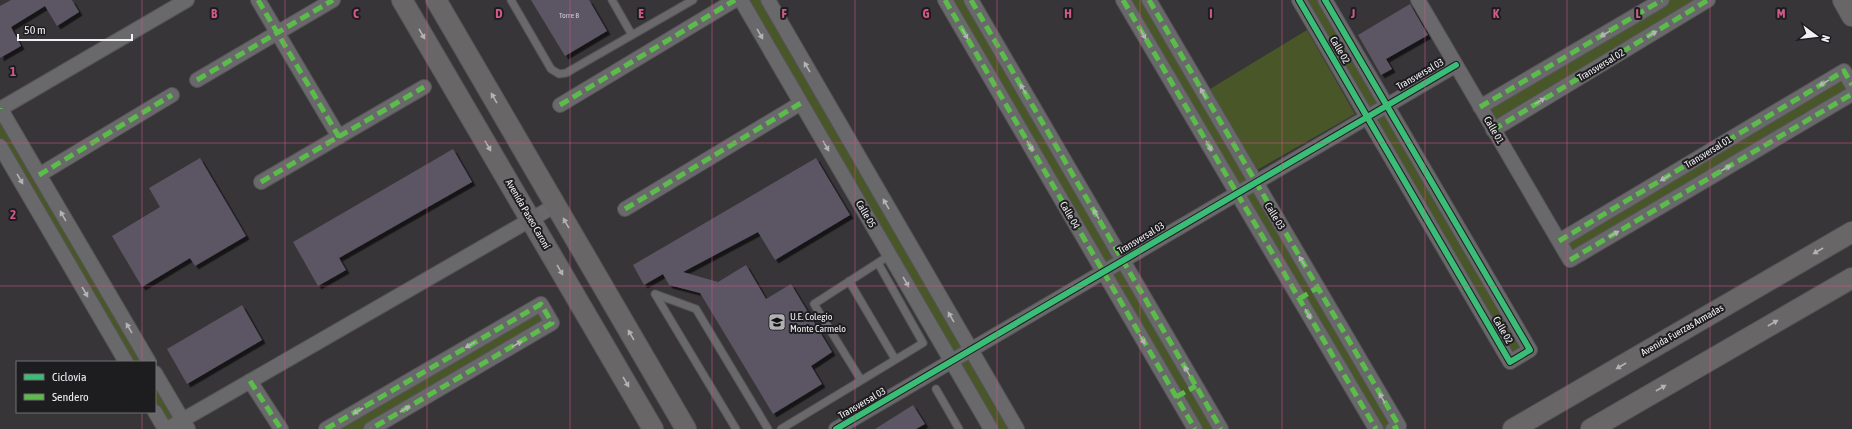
<svg xmlns="http://www.w3.org/2000/svg" width="1852" height="429" font-family="'Asap Condensed',sans-serif">
<style>
.green{fill:#495728}
.building{fill:#5c5464;filter:url(#shadow)}
.lines{fill:none;stroke-linecap:round;stroke-linejoin:round}
.lane-casing{stroke:#555456;stroke-width:9}
.street-casing{stroke:#555456;stroke-width:16}
.secondary-casing{stroke:#555456;stroke-width:22}
.lane{stroke:#69686a;stroke-width:7}
.street{stroke:#69686a;stroke-width:14}
.secondary{stroke:#686666;stroke-width:20}
.quiet{stroke:#5cbc4b;stroke-width:5;stroke-dasharray:10 5;stroke-linecap:butt}
.cycleway-casing{stroke:#1d1c1f;stroke-width:8}
.cycleway{stroke:#3abd76;stroke-width:6}
.oneway{fill:#b4b2b4}
.oneway2{fill:#b4b3b6}
.grid{fill:none;stroke:#d05989;stroke-width:1;stroke-opacity:0.55}
.labels{text-anchor:middle;dominant-baseline:central;stroke-width:4;stroke-linejoin:round;paint-order:stroke}
.number-label{font-size:8px;fill:#ccc9d0}
.street-label{font-size:10px;fill:#f2f0f4;stroke:#1d1c1f}
.poi-label{font-size:10px;fill:#f2f0f4;stroke:#1d1c1f;text-anchor:start}
.grid-label{font-size:13px;text-anchor:middle;font-weight:bold;fill:#d05989;stroke:#1d1c1f;stroke-width:4;stroke-linejoin:round;paint-order:stroke}
</style>
<defs>
<filter id="shadow"><feDropShadow dx="3.5" dy="3.5" stdDeviation="0" flood-color="#0009"/></filter>
</defs>
<rect width="100%" height="100%" fill="#373538"/>
<path class="green" d="M741,0H768L1017,429H991Z
M945,0H971L1221,429H1195Z
M1123,0H1149L1393,429H1376Z
M1299,0H1325L1530,350L1510,362Z
M1662,0H1708L1493,129L1480,107Z
M1307,30L1355,114L1257,170L1210,89Z
M1844,71L1852,94L1570,260L1559,241Z
M0,108L149,362H126L0,146Z
M541,304L552,323L371,429H326Z
M155,373L188,429H165L155,412Z"/>
<path class="building" d="M11,0H72L79,12L57,26L45,6L11,27L21,46L0,58V6Z
M531,0H589L607,31L565,56Z
M1410,4L1428,35L1386,59L1392,69L1381,75L1358,35Z
M453,149L472,182L339,258L346,270L318,286L293,242Z
M200,158L246,236L195,266L190,258L142,287L112,236L160,207L149,188Z
M816,158L850,215L775,260L758,232L683,272L718,282L746,265L766,299L791,284L832,352L811,366L822,384L773,414L700,293L669,285L663,274L644,285L633,265Z
M242,305L262,340L187,384L167,349Z
M913,405L925,424L916,429H875Z"/>
<g class="lines">
<defs>
<path id="lane" d="M511,0L551,69L559,74L566,73L693,0
M612,0L632,35
M849,281L895,359
M655,294L696,309L768,429
M655,294L736,429
M861,380L814,304L890,255
M936,389L959,429
M781,429L923,343L878,263"/>
<path id="street" d="M258,0L339,137
M741,0L991,429
M768,0L1017,429
M945,0L1195,429
M971,0L1221,429
M1123,0L1376,429
M1149,0L1399,426L1393,429
M1299,0L1510,362L1530,350L1325,0
M1418,0L1570,260L1852,94
M197,80L333,0
M560,105L735,0
M1480,107L1662,0
M0,108L149,362
M0,109L187,0
M1493,130L1708,0
M0,146L126,362
M39,175L172,95
M261,182L424,87
M625,209L801,103
M1559,241L1844,71L1852,85
M155,373L188,429
M250,381L281,429
M155,412L165,429
M167,429L556,205
M326,429L541,304L552,323L371,429
M836,429L1456,65"/>
<path id="secondary" d="M402,0L653,429
M436,0L686,429
M1843,0L1852,16
M1513,429L1852,232
M1591,429L1852,278"/>
</defs>
<use href="#lane" class="lane-casing"/>
<use href="#street" class="street-casing"/>
<use href="#secondary" class="secondary-casing"/>
<use href="#lane" class="lane"/>
<use href="#street" class="street"/>
<use href="#secondary" class="secondary"/>
<path class="quiet" d="M258,0L339,137
M945,0L1195,429
M971,0L1221,429
M1123,0L1376,429
M1149,0L1399,426L1393,429
M197,80L333,0
M560,105L735,0
M1480,107L1662,0
M0,108V109
M1493,130L1708,0
M39,175L172,95
M261,182L424,87
M625,209L801,103
M1559,241L1844,71L1852,85
M1570,260L1852,94
M1299,299L1317,288
M250,381L281,429
M1176,397L1196,386
M326,429L541,304L552,323L371,429"/>
<defs>
<path id="cycleway" d="M1299,0L1510,362L1530,350L1325,0
M836,429L1456,65"/>
</defs>
<use href="#cycleway" class="cycleway-casing"/>
<use href="#cycleway" class="cycleway"/>
</g>
<defs><path id="oneway-solid" d="M-6-.8H1V-3.2L6.5 0L1 3.2V.8H-6Z"/></defs>
<g class="oneway">
<use href="#oneway-solid" transform="translate(422 34) rotate(60)"/>
<use href="#oneway-solid" transform="translate(494 98) rotate(-120)"/>
<use href="#oneway-solid" transform="translate(488 146) rotate(60)"/>
<use href="#oneway-solid" transform="translate(566 223) rotate(-120)"/>
<use href="#oneway-solid" transform="translate(1818 251) rotate(150)"/>
<use href="#oneway-solid" transform="translate(560 270) rotate(60)"/>
<use href="#oneway-solid" transform="translate(1773 323) rotate(-30)"/>
<use href="#oneway-solid" transform="translate(631 335) rotate(-120)"/>
<use href="#oneway-solid" transform="translate(1621 366) rotate(150)"/>
<use href="#oneway-solid" transform="translate(626 382) rotate(60)"/>
<use href="#oneway-solid" transform="translate(1661 388) rotate(-30)"/>
</g>
<g class="oneway2">
<use href="#oneway-solid" transform="translate(760 34) rotate(60)"/>
<use href="#oneway-solid" transform="translate(965 34) rotate(60)"/>
<use href="#oneway-solid" transform="translate(1143 34) rotate(60)"/>
<use href="#oneway-solid" transform="translate(1605 34) rotate(149)"/>
<use href="#oneway-solid" transform="translate(1652 34) rotate(-31)"/>
<use href="#oneway-solid" transform="translate(807 67) rotate(-120)"/>
<use href="#oneway-solid" transform="translate(1824 83) rotate(149)"/>
<use href="#oneway-solid" transform="translate(1023 89) rotate(-120)"/>
<use href="#oneway-solid" transform="translate(1203 93) rotate(-120)"/>
<use href="#oneway-solid" transform="translate(1540 101) rotate(-31)"/>
<use href="#oneway-solid" transform="translate(826 146) rotate(60)"/>
<use href="#oneway-solid" transform="translate(1030 146) rotate(60)"/>
<use href="#oneway-solid" transform="translate(1209 146) rotate(60)"/>
<use href="#oneway-solid" transform="translate(1726 168) rotate(-30)"/>
<use href="#oneway-solid" transform="translate(1665 178) rotate(149)"/>
<use href="#oneway-solid" transform="translate(20 179) rotate(60)"/>
<use href="#oneway-solid" transform="translate(886 204) rotate(-120)"/>
<use href="#oneway-solid" transform="translate(1096 214) rotate(-120)"/>
<use href="#oneway-solid" transform="translate(63 216) rotate(-120)"/>
<use href="#oneway-solid" transform="translate(1614 234) rotate(-30)"/>
<use href="#oneway-solid" transform="translate(1302 261) rotate(-121)"/>
<use href="#oneway-solid" transform="translate(906 282) rotate(60)"/>
<use href="#oneway-solid" transform="translate(85 292) rotate(60)"/>
<use href="#oneway-solid" transform="translate(1308 314) rotate(60)"/>
<use href="#oneway-solid" transform="translate(951 317) rotate(-120)"/>
<use href="#oneway-solid" transform="translate(129 328) rotate(-120)"/>
<use href="#oneway-solid" transform="translate(1142 339) rotate(60)"/>
<use href="#oneway-solid" transform="translate(517 344) rotate(-30)"/>
<use href="#oneway-solid" transform="translate(470 345) rotate(150)"/>
<use href="#oneway-solid" transform="translate(1187 371) rotate(-120)"/>
<use href="#oneway-solid" transform="translate(1382 398) rotate(-120)"/>
<use href="#oneway-solid" transform="translate(405 409) rotate(-30)"/>
<use href="#oneway-solid" transform="translate(358 411) rotate(150)"/>
</g>
<path class="grid" d="M142,0V362M285,0V429M427,0V429M570,0V429M712,0V429M855,0V429M997,0V429M1140,0V429M1282,0V429M1425,0V429M1567,0V429M1710,0V429M0,143H1852M0,286H1852M142,412V429"/>
<defs>
<symbol id="school-square" viewBox="-11 -11 22 22"><rect x="-9" y="-9" width="18" height="18" rx="4" fill="#b1afb2" stroke="#1d1c1f"/><path d="M0-5L7-2L0 1L-7-2ZM-4 1L0 2.5L4 1V4Q0 6-4 4Z" fill="#111"/></symbol>
</defs>
<g fill-rule="evenodd">
<use href="#school-square" x="767" y="312" width="20" height="20"/>
</g>
<g class="labels">
<g class="number-label">
<text x="569" y="15">Torre B</text>
</g>
<g class="street-label">
<text transform="translate(1340 50) rotate(60)">Calle 02</text>
<text transform="translate(1601 65) rotate(-31)">Transversal 02</text>
<text transform="translate(1420 74) rotate(-30)">Transversal 03</text>
<text transform="translate(1494 130) rotate(60)">Calle 01</text>
<text transform="translate(1708 152) rotate(-31)">Transversal 01</text>
<text transform="translate(528 214) rotate(60)">Avenida Paseo Caroní</text>
<text transform="translate(866 214) rotate(60)">Calle 05</text>
<text transform="translate(1070 215) rotate(60)">Calle 04</text>
<text transform="translate(1275 216) rotate(59)">Calle 03</text>
<text transform="translate(1141 238) rotate(-31)">Transversal 03</text>
<text transform="translate(1503 330) rotate(60)">Calle 02</text>
<text transform="translate(1682 330) rotate(-30)">Avenida Fuerzas Armadas</text>
<text transform="translate(862 403) rotate(-30)">Transversal 03</text>
</g>
<g class="poi-label">
<text x="790" y="316">U.E. Colegio<tspan x="790" dy="12">Monte Carmelo</tspan></text>
</g>
</g>
<g class="grid-label">
<text x="214" y="18">B</text>
<text x="356" y="18">C</text>
<text x="499" y="18">D</text>
<text x="641" y="18">E</text>
<text x="784" y="18">F</text>
<text x="926" y="18">G</text>
<text x="1068" y="18">H</text>
<text x="1211" y="18">I</text>
<text x="1353" y="18">J</text>
<text x="1496" y="18">K</text>
<text x="1638" y="18">L</text>
<text x="1781" y="18">M</text>
<text x="13" y="76">1</text>
<text x="13" y="219">2</text>
</g>
<rect x="16" y="361" width="140" height="52" fill="#1d1c1f" stroke="#727174"/>
<rect x="24" y="374" width="20" height="6" fill="#3abd76" stroke="#727174"/>
<text x="52" y="381" font-size="12" fill="#f2f0f4">Ciclovía</text>
<rect x="24" y="394" width="20" height="6" fill="#5cbc4b" stroke="#727174"/>
<text x="52" y="401" font-size="12" fill="#f2f0f4">Sendero</text>
<g transform="translate(1816 36) rotate(105)" stroke="#1d1c1f" stroke-width="3" paint-order="stroke">
<path d="M0-3L7 15L0 10L-7 15Z" fill="#f2f0f4"/>
<text y="-6" font-size="11" font-weight="bold" text-anchor="middle" fill="#f2f0f4">N</text>
</g>
<path d="M18 34v6h114v-6" fill="none" stroke="#f2f0f4" stroke-width="2"/>
<text x="24" y="34" font-size="12" fill="#f2f0f4" stroke="#1d1c1f" stroke-width="3" paint-order="stroke">50 m</text>
</svg>
